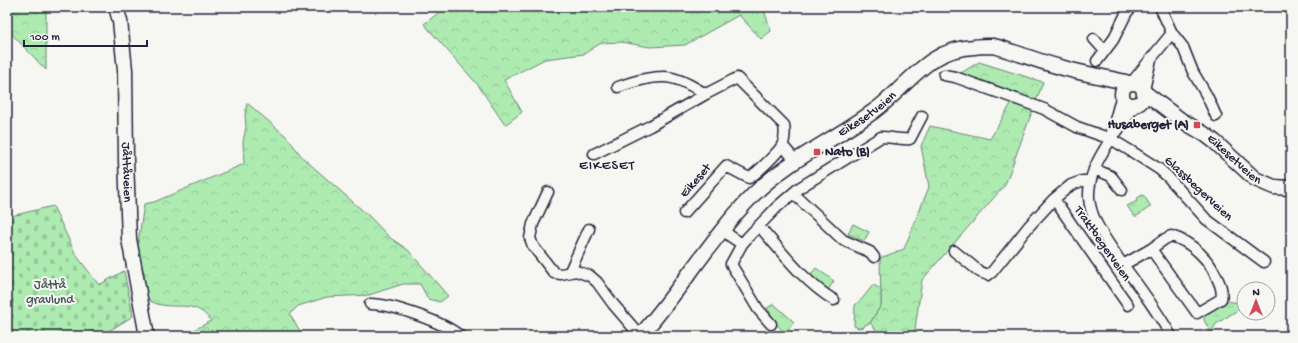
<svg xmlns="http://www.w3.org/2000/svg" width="1298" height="343" font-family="'Gochi Hand',sans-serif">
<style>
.forest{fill:url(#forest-crowns);stroke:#688676}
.cemetery{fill:url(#cemetery-stones);stroke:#688676}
.park{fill:url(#park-tufts);stroke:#688676}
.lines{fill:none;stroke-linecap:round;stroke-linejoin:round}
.minor-casing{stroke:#22223b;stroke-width:13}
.tertiary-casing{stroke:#22223b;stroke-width:15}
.secondary-casing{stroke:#22223b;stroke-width:17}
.minor{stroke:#f6f6f2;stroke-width:10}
.tertiary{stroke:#f6f6f2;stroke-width:12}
.secondary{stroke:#f6f6f2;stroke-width:14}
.poi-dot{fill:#d1495b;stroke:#f6f6f2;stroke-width:1.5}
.labels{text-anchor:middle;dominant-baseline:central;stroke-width:4;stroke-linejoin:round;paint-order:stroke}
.street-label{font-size:13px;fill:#22223b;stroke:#f6f6f2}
.poi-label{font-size:13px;font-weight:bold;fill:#22223b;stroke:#f6f6f2;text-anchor:end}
.park-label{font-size:13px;fill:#455458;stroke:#f6f6f2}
.neighbourhood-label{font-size:14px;letter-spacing:1px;fill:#22223b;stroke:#f6f6f2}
</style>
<defs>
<pattern id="forest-crowns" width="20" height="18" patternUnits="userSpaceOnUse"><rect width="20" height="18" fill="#aeebb1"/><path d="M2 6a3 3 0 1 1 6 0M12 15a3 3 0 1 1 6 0" fill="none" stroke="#95c999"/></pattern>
<pattern id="cemetery-stones" width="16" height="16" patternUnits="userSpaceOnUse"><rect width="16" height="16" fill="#aeebb1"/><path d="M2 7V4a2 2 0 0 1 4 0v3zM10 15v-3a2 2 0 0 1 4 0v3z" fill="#95c999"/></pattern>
<pattern id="park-tufts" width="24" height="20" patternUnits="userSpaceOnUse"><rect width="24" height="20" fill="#aeebb1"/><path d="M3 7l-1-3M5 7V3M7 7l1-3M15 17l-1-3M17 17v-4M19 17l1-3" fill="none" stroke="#95c999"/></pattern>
</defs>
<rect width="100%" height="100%" fill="#f6f6f2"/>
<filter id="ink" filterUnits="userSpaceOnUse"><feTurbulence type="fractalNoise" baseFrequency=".025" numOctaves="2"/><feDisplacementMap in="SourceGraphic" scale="8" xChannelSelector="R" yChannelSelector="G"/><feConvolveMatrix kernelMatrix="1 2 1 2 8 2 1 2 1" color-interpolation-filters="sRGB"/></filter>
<g filter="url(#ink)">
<path class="forest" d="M7,7H46V70L7,29Z
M446,7H763L771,31L761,39L739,15L685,45L650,47L621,42L601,43L584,54L545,59L504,80L522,112L505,125L478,85L424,24Z
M979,62L1043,82L1005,185L922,280L914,336H882L870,323L881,305L880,258L904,249L929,187L921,146L930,126L990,139L1015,97L961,73Z
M247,103L286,136L303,158L370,217L389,237L408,250L448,296L440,302L428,299L420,284H403L369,295L327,297L298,306L290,314L303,336L288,332H260L240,336H188L194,330L211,321C194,297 174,312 152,302C149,300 145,296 142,293L145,274L136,257L144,204L154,202L244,164L243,142L246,127L245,115Z"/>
<path class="cemetery" d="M53,206L76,255L99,285L124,271L133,316L101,336H7V217Z"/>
<path class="park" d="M1142,195L1144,196L1150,205V207L1137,216H1134L1127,206L1137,201L1136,199Z
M853,224L869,232L864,241L848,234Z
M816,268L834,281L828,290L810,275Z
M873,285L881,289V305L870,323L865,325L864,327L859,328L854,326L855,305L862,299Z
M1222,300L1244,304V306L1216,324L1211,333L1204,320L1205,313Z
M774,304L794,322L789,329L784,332L767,315L770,312L767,308Z"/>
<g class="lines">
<defs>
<path id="minor" d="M1160,7L1172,33L1183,47L1193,72L1207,96L1216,116
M1094,39L1104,50
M1097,61L1113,40L1127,12L1132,7
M944,75L955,77L1044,109L1077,127L1111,139L1134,153L1159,169L1167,176L1206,219L1264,262
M1132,82L1172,33
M618,87C632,82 647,77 662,77C677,76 693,87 706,94
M1144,90L1151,59
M1111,139C1099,157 1088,176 1089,198C1091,221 1106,239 1118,258C1136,283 1156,308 1171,336
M782,145L796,161
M594,154L650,126L706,94L737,78L784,125C785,131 785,137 783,144C779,152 757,173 749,178L726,166L684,213
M1094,169L1111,176L1122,190
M548,192L533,224L530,238L533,246L554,273L561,274L576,271L590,276L597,282L613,304L637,332L641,335
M793,193L843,240L870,252L874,257
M1054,199L1128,305
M759,226C782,252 804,282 834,300
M723,229L730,236L742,244
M1171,236C1192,242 1210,260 1218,280C1221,286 1223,292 1221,299L1197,313L1151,249L1165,239Z
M954,251L980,272L988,275L992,272L1029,226L1054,199L1071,185L1082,181H1090
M1123,265L1151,249
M570,271L589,229
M370,304C392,304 443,322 460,336
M771,324L758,309L731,264L742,244L748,237L777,207L799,188L881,137C891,137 900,140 910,139L922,116"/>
<path id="tertiary" d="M1117,130L1134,105
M1111,139L1122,98"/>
<g id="secondary">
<path id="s1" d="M116,7L120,21L125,70L126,160L129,239L147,336"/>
<circle cx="1133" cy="94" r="11"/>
<path id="s2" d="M1144,92L1181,120L1206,135L1215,142L1255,179L1274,187L1291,188"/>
<path id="s3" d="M640,336C680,291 711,238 753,195C788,160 834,140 874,111C909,86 926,49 974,47C980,46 987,46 993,46C999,47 1007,50 1013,52C1029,57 1044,63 1060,67C1083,74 1106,77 1129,83"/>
</g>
</defs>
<use href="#minor" class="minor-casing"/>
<use href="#tertiary" class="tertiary-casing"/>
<use href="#secondary" class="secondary-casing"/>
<use href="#minor" class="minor"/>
<use href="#tertiary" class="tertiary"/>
<use href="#secondary" class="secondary"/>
</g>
</g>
<g class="poi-dot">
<rect x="1193" y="121" width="8" height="8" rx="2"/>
<rect x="813" y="148" width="8" height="8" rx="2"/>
</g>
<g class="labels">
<g class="street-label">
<text stroke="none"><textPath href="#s3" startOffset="321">Eikesetveien</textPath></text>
<text stroke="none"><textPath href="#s2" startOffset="113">Eikesetveien</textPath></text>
<text stroke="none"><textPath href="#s1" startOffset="166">Jåttåveien</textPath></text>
<text transform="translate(696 181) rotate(-49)">Eikeset</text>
<text transform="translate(1198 189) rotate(43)">Glassbegerveien</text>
<text transform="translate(1102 244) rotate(55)">Traktbegerveien</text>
</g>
<g class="poi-label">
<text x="1189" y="125">Husaberget (A)</text>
<text x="825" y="152" text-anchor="start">Nato (B)</text>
</g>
<g class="park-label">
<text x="50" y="285">Jåttå<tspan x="50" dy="15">gravlund</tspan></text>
</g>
<g class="neighbourhood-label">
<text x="607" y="166">EIKESET</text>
</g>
</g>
<rect width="1298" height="343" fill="none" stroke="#f6f6f2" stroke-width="24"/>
<rect x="12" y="12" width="1274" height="319" fill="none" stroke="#22223b" stroke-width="1.5" filter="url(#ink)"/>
<g transform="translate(1256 301)"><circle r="19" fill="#f6f6f2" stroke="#a1a1a9"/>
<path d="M0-3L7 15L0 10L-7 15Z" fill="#d1495b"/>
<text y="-6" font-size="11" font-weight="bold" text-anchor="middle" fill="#22223b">N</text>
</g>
<path d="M24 40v6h123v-6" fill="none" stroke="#22223b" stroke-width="2"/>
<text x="30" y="40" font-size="12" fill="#22223b" stroke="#f6f6f2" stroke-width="3" paint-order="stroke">100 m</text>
</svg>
